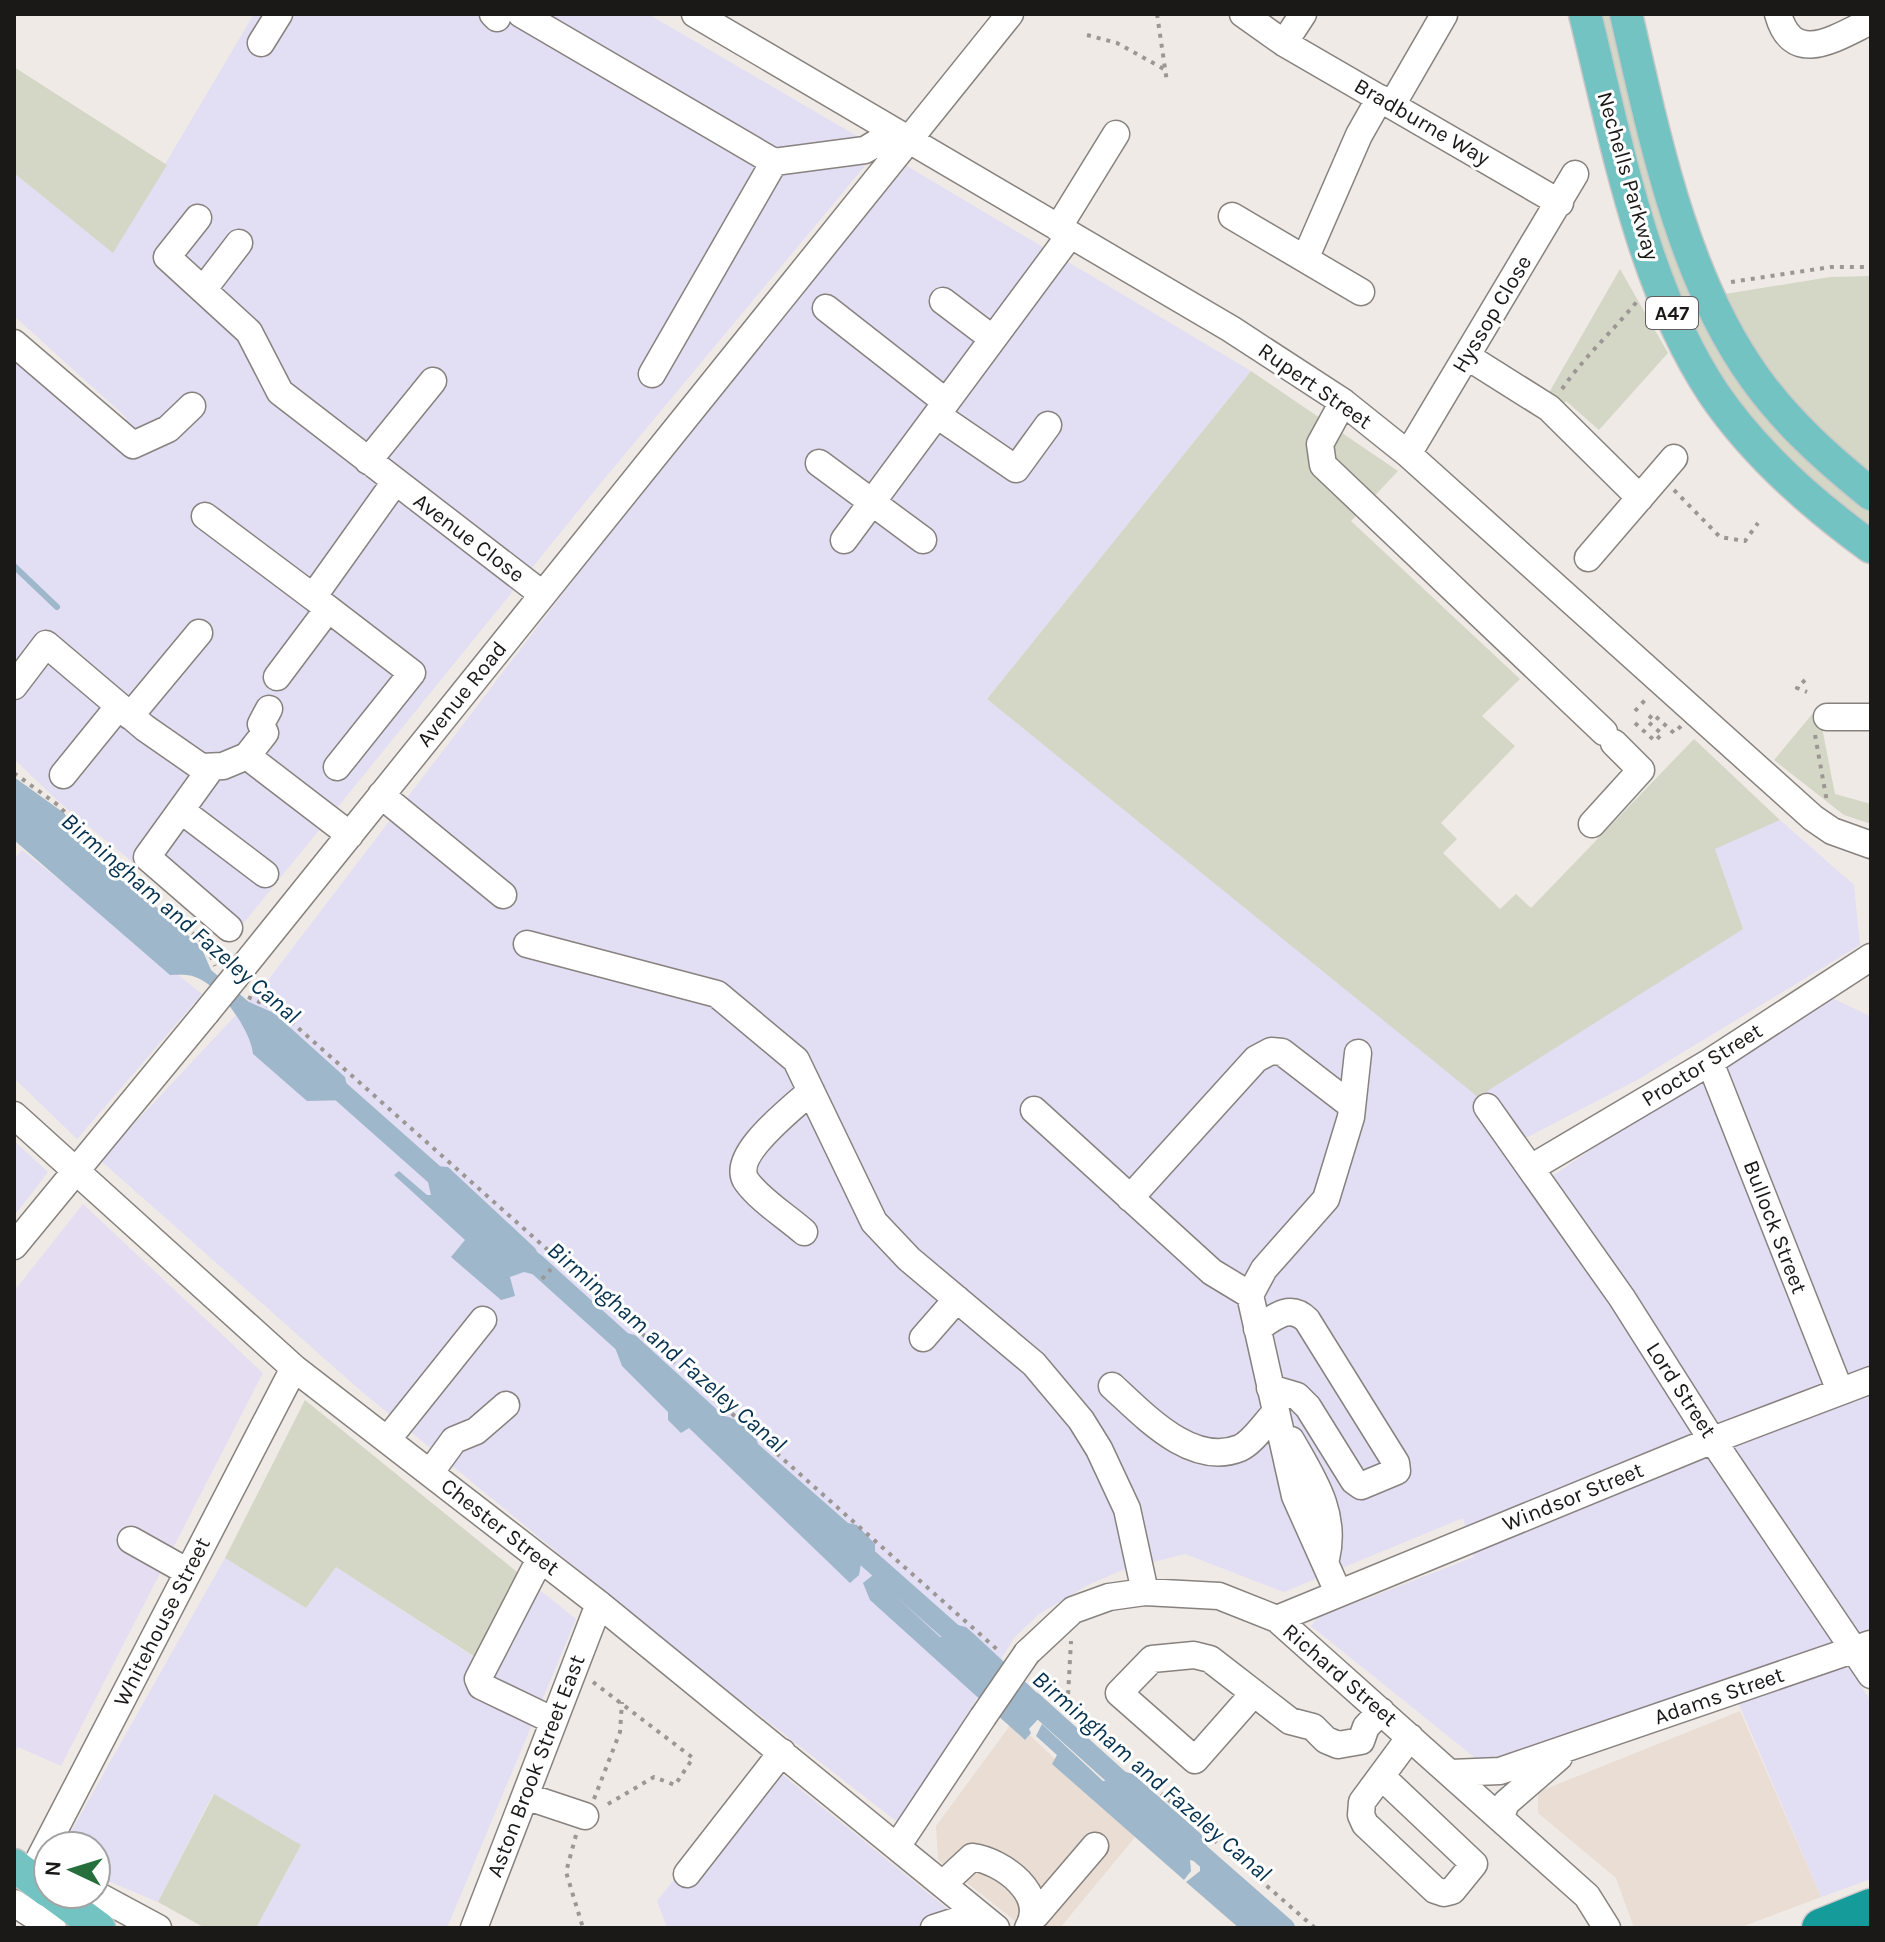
<svg xmlns="http://www.w3.org/2000/svg" width="1885" height="1942" font-family="Karla,sans-serif">
<style>
.commercial{fill:#e5ddf2}
.industrial{fill:#e2def4}
.built{fill:#e9ddd4}
.green{fill:#d4d7c5}
.water{fill:#9eb7cb}
.lines{fill:none;stroke-linecap:round;stroke-linejoin:round}
.stream{stroke:#9eb7cb;stroke-width:6}
.canal{stroke:#9eb7cb;stroke-width:20}
.minor-casing{stroke:#87827e;stroke-width:29}
.major-casing{stroke:#c8c8c8;stroke-width:35}
.highway-casing{stroke:#c8c8c8;stroke-width:41}
.path{stroke:#9c9794;stroke-width:4;stroke-dasharray:4 6;stroke-linecap:butt}
.minor{stroke:#fff;stroke-width:26}
.major{stroke:#73c3c3;stroke-width:32}
.highway{stroke:#169b9b;stroke-width:38}
.minor-bridge-casing{stroke:#87827e;stroke-width:29;stroke-linecap:butt}
.minor-bridge{stroke:#fff;stroke-width:26}
.labels{text-anchor:middle;dominant-baseline:central;stroke-width:6;stroke-linejoin:round;paint-order:stroke}
.shield{fill:#fff;stroke:#5f5e5d;stroke-width:2}
.shield-label{font-size:20px;font-weight:bold;fill:#1b1918}
.street-label{font-size:22px;fill:#1b1918;stroke:#fff}
.water-label{font-size:24px;font-style:italic;fill:#05324f;stroke:#fff}
</style>
<rect width="100%" height="100%" fill="#f0eae6"/>
<path class="commercial" d="M83,1204L263,1373L61,1766L18,1747L14,1754V1291Z"/>
<path class="industrial" d="M254,14H648L879,149L600,484L229,941L59,802L14,759V355L110,437L127,418L14,316V173L113,252Z
M907,166L1251,371L987,699L1478,1096L1499,1082L1715,848L1780,820L1854,885L1860,945L1637,1080L1526,1138L1551,1177L1653,1107L1832,998L1868,1015L1871,1027V1674L1858,1682L1871,1701V1879L1821,1897L1732,1688L1524,1755L1479,1761L1311,1626L1317,1618L1474,1557L1463,1518L1284,1592L1185,1554L1125,1569L1088,1585L1039,1614L1014,1638L900,1824L691,1662L361,1391L100,1160L265,984L677,444Z
M22,850L202,994L77,1139L14,1078V859Z
M14,1141L48,1172L14,1216Z
M225,1558L306,1608L336,1567L477,1659L522,1576L576,1619L447,1928H256L301,1845L213,1794L158,1902L96,1876V1846H74L69,1835Z
M768,1763L971,1928H667L657,1901Z"/>
<path class="built" d="M1740,1711L1821,1897L1739,1928H1634L1616,1878L1538,1813V1792Z
M1014,1720L1136,1836L1060,1928H1024L938,1860L936,1826Z"/>
<path class="green" d="M1597,14H1617L1714,332L1871,506V533L1792,467L1712,371L1675,293L1645,200Z
M14,67L167,165L113,253L14,173Z
M1620,269L1668,353L1599,430L1566,401L1559,408L1547,396Z
M1871,276V476L1812,424L1751,347L1725,294L1830,277Z
M1251,371L1398,471L1351,521L1520,679L1482,716L1515,746L1441,823L1457,839L1443,853L1500,909L1516,894L1531,908L1694,739L1780,820L1715,849L1743,929L1478,1097L987,699Z
M1818,707L1835,794L1871,804V824L1844,815L1774,760Z
M305,1400L522,1576L478,1659L336,1567L306,1608L225,1558Z
M214,1794L301,1845L256,1928H205L158,1902Z"/>
<path class="water" d="M14,777L64,813L94,851L201,947L211,970L249,1002L274,1013L345,1077L350,1100L307,1101L253,1054C251,1030 218,984 195,977C188,974 178,975 170,975L14,840Z
M424,1165L448,1167L535,1248L552,1279L524,1272L510,1277L515,1296L501,1300L451,1257L465,1240L394,1175L399,1171L427,1195H431Z
M608,1329L635,1335L724,1416C737,1418 756,1432 758,1444L848,1523L857,1525L875,1544V1557L884,1571L861,1564L859,1575L850,1583L689,1428L681,1433L668,1420V1412L622,1366Z
M873,1575L940,1637L945,1636L939,1621L966,1627L974,1634L1035,1691L1051,1718L1041,1716L1029,1729L1031,1733L1025,1740L870,1600L863,1583Z
M1042,1724L1103,1781L1111,1780L1104,1766L1133,1774L1201,1834L1216,1866L1190,1860L1191,1871L1184,1880L1052,1764L1057,1755L1036,1736Z
M1200,1865L1271,1928H1239L1186,1882L1200,1871Z"/>
<g class="lines">
<path class="stream" d="M14,566L57,607"/>
<path class="canal" d="M330,1082L444,1183
M534,1262L626,1345
M863,1554L959,1639
M1032,1701L1124,1784
M1195,1849L1285,1928"/>
<defs>
<path id="minor" d="M493,14L497,18
M521,14L774,162L865,150L893,133
M695,14L1231,329L1343,402L1408,454L1813,818L1832,831L1871,845
M1243,14L1284,43
M1303,14L1284,43L1560,203
M1778,14C1793,68 1837,37 1871,21
M261,43L279,14
M1392,105L1444,15
M1232,216L1361,292
M198,218L167,257L249,332L280,392L542,594
M1058,228L1116,134
M1305,259L1359,135L1380,98
M203,290L239,243
M943,301L993,339
M826,308L946,402
M14,343L133,445L168,429L192,406
M1468,357L1549,408L1640,498
M652,374L774,162
M1343,402L1320,444L1323,465L1604,732
M937,415L1016,469L1048,425
M1408,454L1575,174
M368,461L433,381
M819,463L923,540
M205,516L313,597L395,482
M844,540L1070,235
M1588,558L1674,458
M313,597L412,673L337,767
M277,677L328,609
M14,686L46,644L145,728L201,767L223,766L247,756L350,835
M130,716L199,633
M1827,717H1871
M247,756L265,733L261,724L269,709
M212,767L147,857L229,928
M63,775L119,706
M381,795L503,895
M182,811L265,874
M1592,824L1641,770L1614,743
M527,944L717,994L796,1060L874,1222L909,1259L1034,1364L1081,1420L1099,1449L1127,1509L1145,1592
M236,976L1010,14
M1710,1062L1840,1391
M1487,1107L1622,1298L1705,1429L1871,1675
M1034,1110L1212,1272L1250,1295
M14,1115L294,1368L599,1604L996,1928
M1531,1168L1710,1062L1871,957
M1130,1198L1256,1059L1271,1051L1282,1052L1352,1106
M804,1232C786,1216 761,1201 747,1182C728,1156 793,1108 811,1091
M14,1246L206,1013
M1257,1329C1274,1317 1290,1303 1307,1320L1396,1463L1397,1471L1361,1486L1354,1481L1308,1407L1297,1396L1270,1388
M923,1338L957,1299
M1112,1386C1144,1415 1192,1468 1240,1448C1253,1442 1265,1423 1275,1413
M387,1440L483,1320
M1291,1440C1313,1479 1337,1513 1326,1559
M430,1473L454,1440L476,1431L506,1405
M131,1540L188,1572
M540,1559L478,1679L481,1686L554,1721
M1338,1592L1295,1496L1250,1295L1264,1269L1326,1199L1351,1117L1358,1053
M1277,1619L1713,1440L1871,1380
M1027,1653L1073,1610L1109,1597L1145,1592L1219,1596L1277,1619L1587,1896L1607,1928
M1254,1693L1195,1760L1119,1693L1152,1659L1194,1655L1210,1659L1290,1721L1313,1727L1326,1740L1338,1745L1361,1741L1366,1727L1381,1711
M1451,1773L1500,1771L1870,1644
M1382,1777L1474,1864L1452,1891L1444,1893L1435,1890L1365,1824L1361,1815L1362,1802L1410,1737
M525,1796L585,1816
M1501,1816L1506,1803L1559,1757
M898,1845L983,1717
M687,1874L782,1752
M47,1882L30,1877L294,1368
M943,1884L972,1857C1003,1861 1048,1895 1028,1928
M95,1894L158,1928
M14,1903L53,1928
M1036,1915L1095,1846
M474,1928L599,1604
M934,1928L977,1914"/>
<path id="major" d="M1585,14C1616,139 1642,286 1714,394C1755,454 1813,505 1871,547
M1626,14C1654,135 1682,277 1755,378C1787,423 1829,460 1871,494
M14,1865L48,1891
M53,1894L99,1928"/>
<path id="highway" d="M1821,1928L1871,1908"/>
</defs>
<use href="#minor" class="minor-casing"/>
<use href="#major" class="major-casing"/>
<use href="#highway" class="highway-casing"/>
<path class="path" d="M1157,14L1167,82
M1087,35L1117,43L1164,69
M1731,282L1831,267H1871
M1562,389C1584,357 1614,330 1639,299
M1674,490L1720,537L1745,541L1758,523
M1805,680L1797,688L1807,692
M1635,711L1647,698
M1635,723L1655,741L1662,734L1647,721L1653,714L1674,733L1681,726
M1815,735L1827,802
M14,773L58,805L95,844L206,945L215,966
M248,997L278,1010L1000,1652
M542,1279L551,1269
M593,1682L693,1758L675,1785L654,1777L603,1807
M1033,1682L1315,1928
M1067,1714L1071,1641
M594,1799L620,1732L622,1702
M576,1835L566,1872L583,1928"/>
<use href="#minor" class="minor"/>
<use href="#major" class="major"/>
<use href="#highway" class="highway"/>
<defs>
<path id="minor-bridge" d="M206,1013L236,976
M983,1717L1027,1653"/>
</defs>
<use href="#minor-bridge" class="minor-bridge-casing"/>
<use href="#minor-bridge" class="minor-bridge"/>
</g>
<g class="labels">
<rect class="shield" x="1646" y="297" width="52" height="32" rx="6"/>
<g class="shield-label">
<text x="1672" y="313">A47</text>
</g>
<g class="street-label">
<text transform="translate(1422 122) rotate(30)">Bradburne Way</text>
<text transform="translate(1628 176) rotate(74)">Nechells Parkway</text>
<text transform="translate(1492 314) rotate(-59)">Hyssop Close</text>
<text transform="translate(1315 386) rotate(35)">Rupert Street</text>
<text transform="translate(469 538) rotate(37)">Avenue Close</text>
<text transform="translate(462 694) rotate(-51)">Avenue Road</text>
<text transform="translate(1702 1065) rotate(-32)">Proctor Street</text>
<text transform="translate(1775 1227) rotate(69)">Bullock Street</text>
<text transform="translate(1681 1390) rotate(57)">Lord Street</text>
<text transform="translate(1573 1497) rotate(-22)">Windsor Street</text>
<text transform="translate(500 1527) rotate(38)">Chester Street</text>
<text transform="translate(162 1622) rotate(-63)">Whitehouse Street</text>
<text transform="translate(1340 1675) rotate(41)">Richard Street</text>
<text transform="translate(1719 1696) rotate(-19)">Adams Street</text>
<text transform="translate(536 1766) rotate(-69)">Aston Brook Street East</text>
</g>
<g class="water-label">
<text transform="translate(181 918) rotate(41)">Birmingham and Fazeley Canal</text>
<text transform="translate(667 1347) rotate(41)">Birmingham and Fazeley Canal</text>
<text transform="translate(1152 1776) rotate(41)">Birmingham and Fazeley Canal</text>
</g>
</g>
<rect width="1885" height="1942" fill="none" stroke="#1b1918" stroke-width="32"/>
<g transform="translate(72 1870) rotate(274)"><circle r="38" fill="#ffffff" stroke="#a4a3a3" stroke-width="2"/>
<path d="M0-6L14 30L0 20L-14 30Z" fill="#266e3b"/>
<text y="-12" font-size="22" font-weight="bold" text-anchor="middle" fill="#1b1918">N</text>
</g>
</svg>
